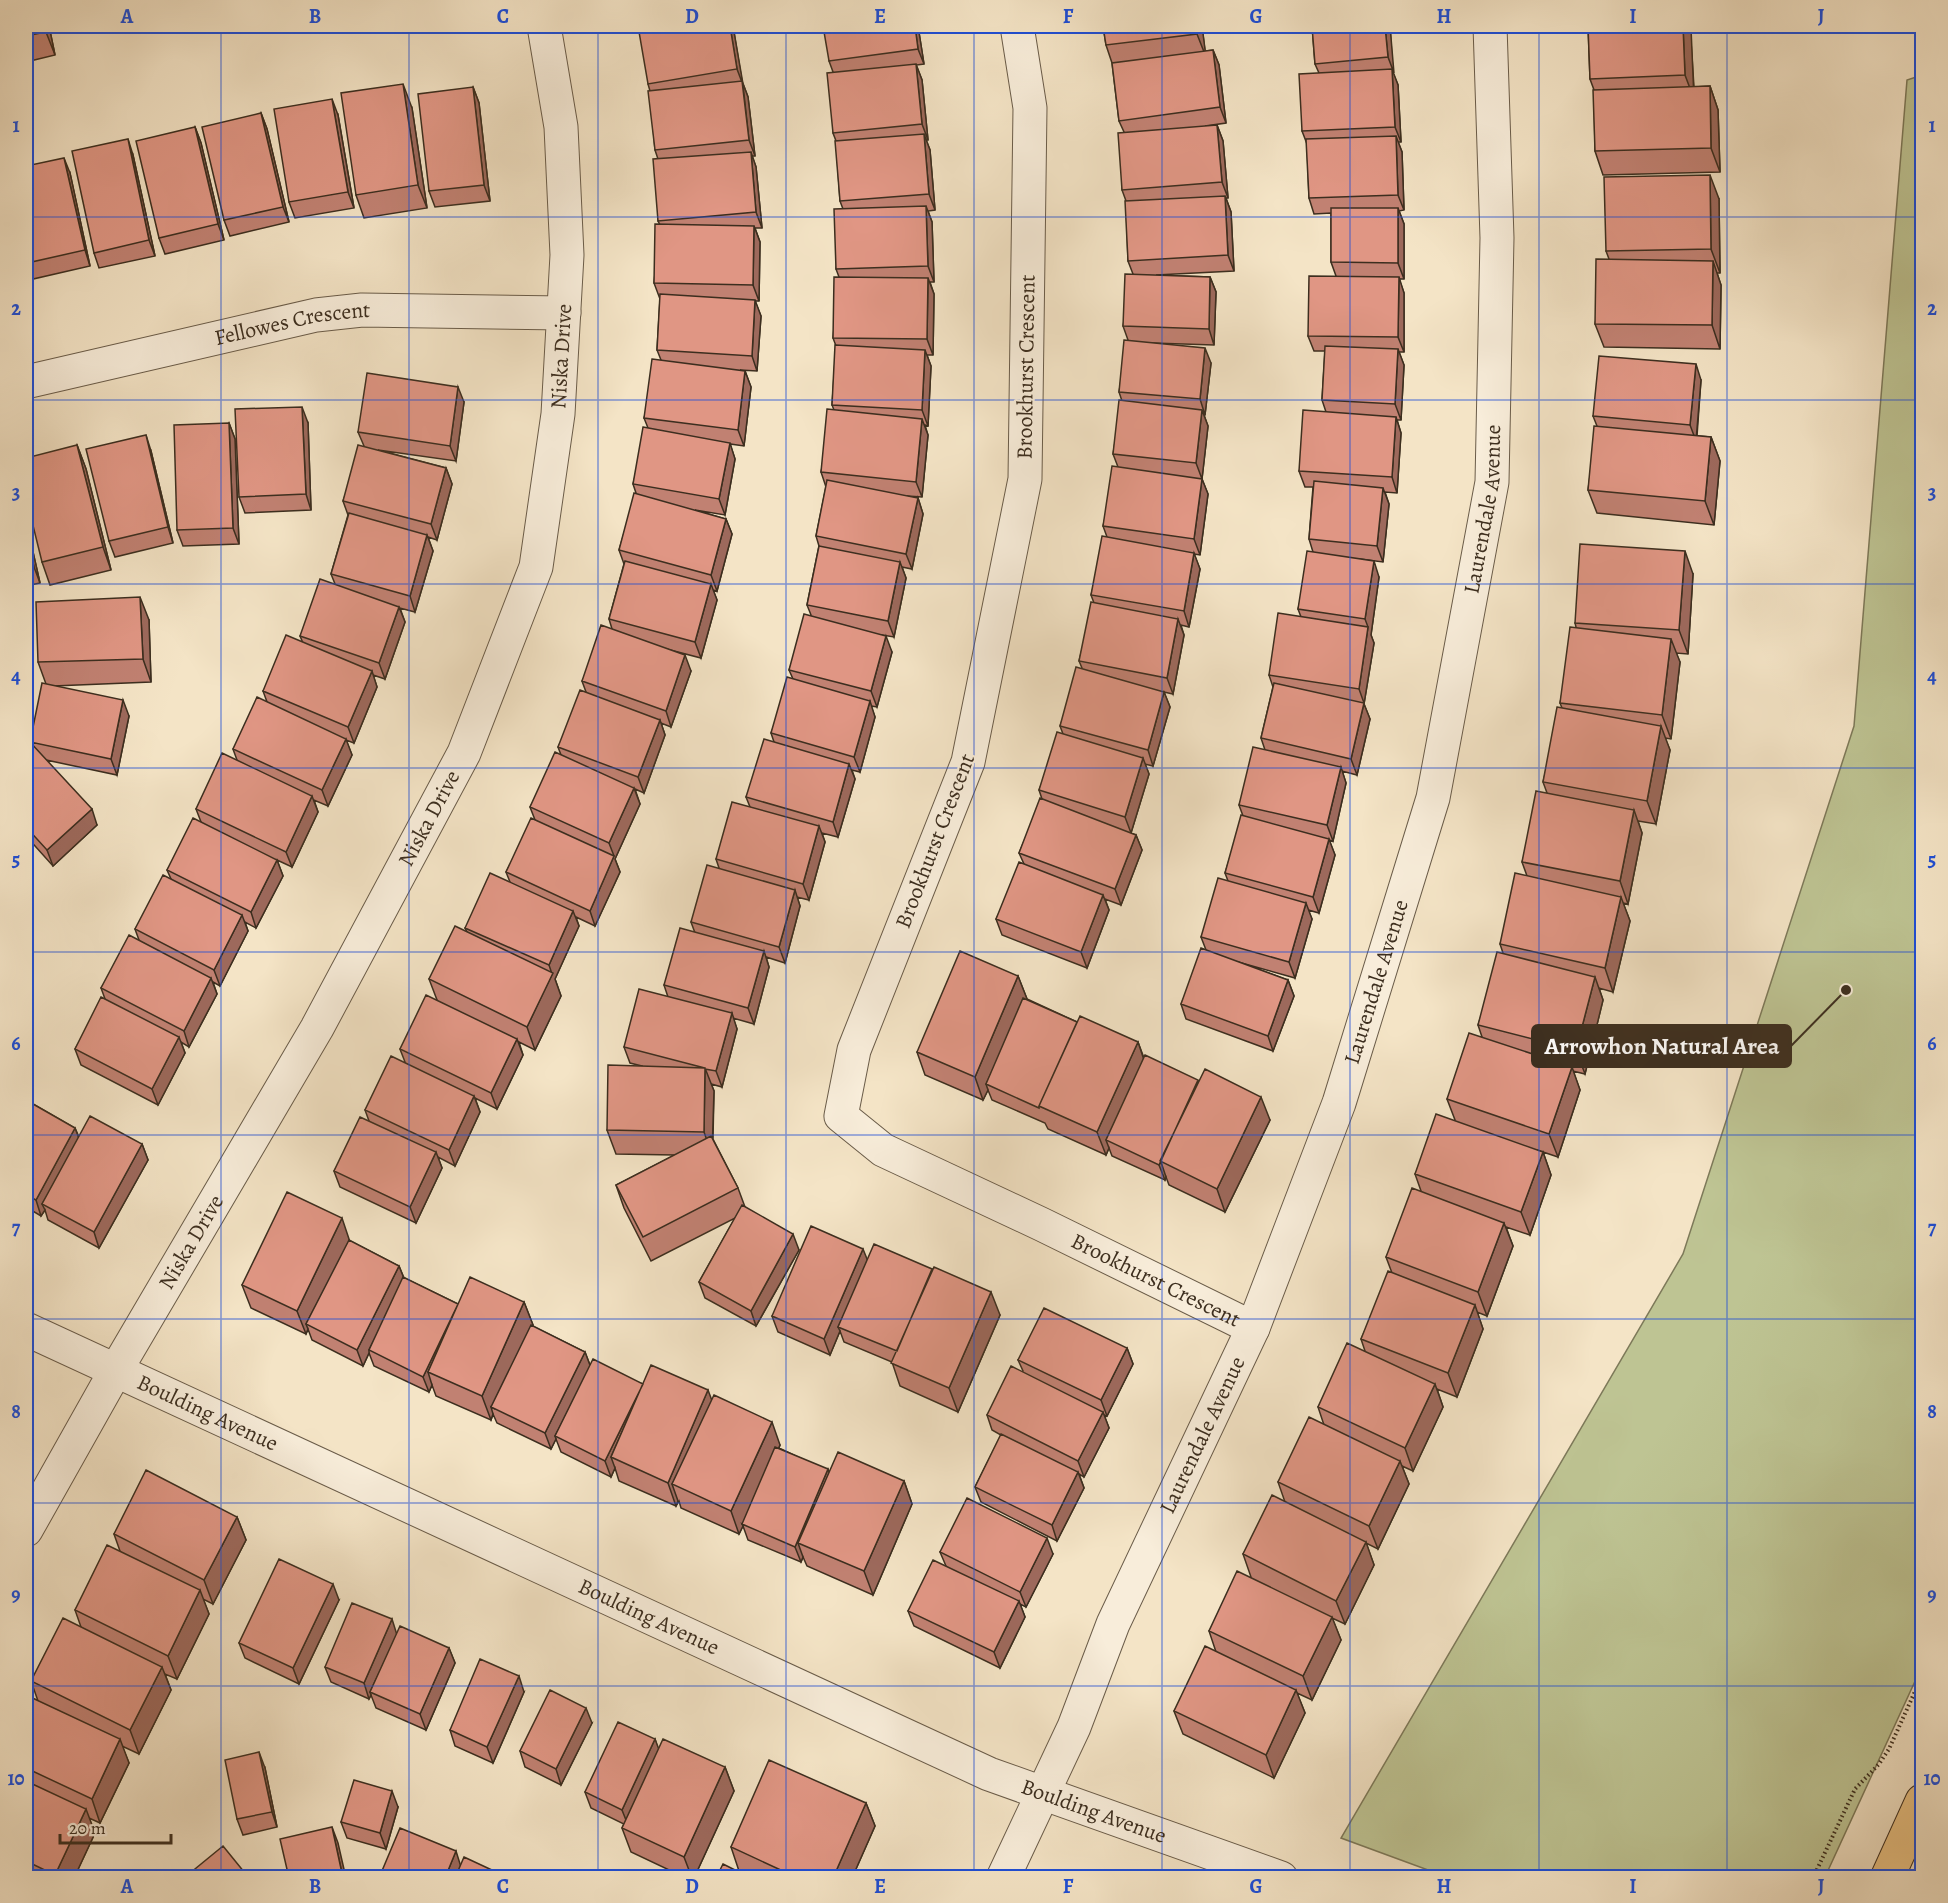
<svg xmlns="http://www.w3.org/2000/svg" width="1948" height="1903" font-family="Alegreya,serif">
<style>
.green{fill:#bec493;stroke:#7d7959;stroke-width:1.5}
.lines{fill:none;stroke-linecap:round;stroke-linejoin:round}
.minor-casing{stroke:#6a5c49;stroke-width:35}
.major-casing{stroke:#3c2e1f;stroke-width:35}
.path{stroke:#3c2e1f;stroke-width:4;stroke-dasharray:1.5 3;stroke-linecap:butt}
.minor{stroke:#f8edda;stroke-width:33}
.major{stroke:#eac283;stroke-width:33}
.wall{fill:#c18172;stroke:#3c2e1f;stroke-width:1.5}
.shaded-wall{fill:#9d695c;stroke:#3c2e1f;stroke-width:1.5}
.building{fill:#e09684;stroke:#3c2e1f;stroke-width:1.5}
.grid{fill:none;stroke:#1d4ed8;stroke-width:1.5;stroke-opacity:0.55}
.labels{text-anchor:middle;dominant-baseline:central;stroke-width:4.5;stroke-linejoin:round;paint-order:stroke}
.street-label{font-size:22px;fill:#3c2e1f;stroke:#f8edda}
.leader{fill:none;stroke:#3c2e1f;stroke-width:2}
.callout-dot{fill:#3c2e1f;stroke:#f8edda;stroke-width:2}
.callout{fill:#3c2e1f;stroke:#3c2e1f;stroke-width:2}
.callout-label{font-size:24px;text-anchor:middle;font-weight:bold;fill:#fff}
.neatline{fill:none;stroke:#1d4ed8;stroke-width:2}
.grid-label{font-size:20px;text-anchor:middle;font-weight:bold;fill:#1d4ed8}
</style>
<rect width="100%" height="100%" fill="#f4e4c6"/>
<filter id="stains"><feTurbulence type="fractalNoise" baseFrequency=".00333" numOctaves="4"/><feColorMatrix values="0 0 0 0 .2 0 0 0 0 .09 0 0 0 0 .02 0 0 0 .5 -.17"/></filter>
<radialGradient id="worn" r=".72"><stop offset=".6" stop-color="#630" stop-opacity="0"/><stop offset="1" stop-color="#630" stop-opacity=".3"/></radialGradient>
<path class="green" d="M1922,75V1666L1825,1877H1447L1341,1838L1683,1254L1854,726L1907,80Z"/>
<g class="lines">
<defs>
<g id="minor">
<path id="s1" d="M1017,26L1030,108L1025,479L968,762L854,1050L841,1116L883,1150L1041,1224L1253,1328"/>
<path id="s2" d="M26,382L316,315L362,310L564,313"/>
<path id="s3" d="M26,1329L989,1774L1281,1878"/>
<path id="s4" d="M26,1530L116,1370L317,1028L464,753L536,567L558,414L567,255L561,127L544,26"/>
<path id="s5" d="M1003,1878L1074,1727L1113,1624L1253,1328L1339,1103L1433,798L1492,482L1497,238L1490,26"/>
</g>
<path id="major" d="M1887,1878L1922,1801"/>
</defs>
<use href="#minor" class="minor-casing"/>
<use href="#major" class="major-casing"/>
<path class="path" d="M1813,1878L1855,1789L1879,1764L1889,1749L1922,1676"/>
<use href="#minor" class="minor"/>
<use href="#major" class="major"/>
</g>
<path class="wall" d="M26,26H49L55,55L26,62Z
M59,26H82L61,30Z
M733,26L742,81L748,97L755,156H752L756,167L762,228H755L760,242L759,301H755L761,316L757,371L740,370L745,371L751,387L744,446L730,444L735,459L725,515L695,510L726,519L732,534L717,591L713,590L717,600L701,658L670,650L691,671L671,727L661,723L665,735L644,793L635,789L640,804L615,859L620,872L595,926L576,917L579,926L555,979L561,996L535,1050L519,1042L523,1055L497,1109L475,1098L480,1112L455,1166L438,1157L442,1168L416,1223L340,1187L334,1171L369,1121L365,1110L405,1062L400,1049L437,1000L429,979L467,932L465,928L510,882L506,872L535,820L530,807L561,755L558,747L586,692L582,681L612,629L609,619L624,564L619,550L636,493L633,484L648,428L644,418L661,360L657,350L660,299L654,283L660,225L658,221V159L655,150L650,91L648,84Z
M918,26L924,64L916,65L922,80L928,140H926L930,150L935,210L928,211L932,222L934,282H930L934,294L933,355H927L931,366L928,426L925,425L928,435L922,497L907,496L918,498L923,514L912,569L902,567L906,578L894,637L882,635L892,652L877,707L871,706L875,717L860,772L852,770L855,779L838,837L822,833L825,842L809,900L797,897L800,906L785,963L766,957L769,967L754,1024L733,1018L737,1029L722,1087L711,1084L714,1091L713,1139L738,1188L745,1207L799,1250L756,1326L705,1298L699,1282L735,1218L651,1261L624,1208L616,1185L675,1155L616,1154L607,1130L642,1066L630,1063L624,1047L668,997L664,985L695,933L691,922L719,868L716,859L750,807L746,797L774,742L771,733L793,679L789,670L811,615L807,605L819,546L816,536L826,487L821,472L834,410L832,405L836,346L833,338L839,277L836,269L843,209L840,201L836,141L833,133V72L829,61Z
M1103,26H1202L1205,51L1213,50L1219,65L1226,123L1205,126L1217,125L1223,141L1228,198H1226L1231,212L1234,271L1156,275L1210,277L1216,292L1214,345L1152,343L1211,363L1205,415H1204L1208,426L1202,479L1208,494L1200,555L1194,554L1200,569L1189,627L1181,625L1184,635L1173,694L1164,692L1170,707L1153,766L1145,764L1149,774L1131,833L1136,835L1142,850L1121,905L1105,899L1109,910L1087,968L1002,935L996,919L1024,864L1019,853L1042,799L1039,790L1063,734L1060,726L1082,668L1079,661L1094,603L1091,595L1107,537L1103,526L1118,467L1113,454L1122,401L1119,392L1128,340L1123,326L1133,274L1128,261L1126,201L1122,190L1124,132L1119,121L1112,63L1106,45Z
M1312,26H1390L1393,73L1398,85L1401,142H1398L1402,152L1404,210L1399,211L1404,224V279H1399L1404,293V352H1399L1404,365L1401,420H1397L1401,433L1397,493L1385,492L1389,504L1383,562L1360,559L1379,577L1371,635L1374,643L1364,704L1370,719L1357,775L1342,771L1346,783L1333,841L1329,840L1335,855L1319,913L1308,910L1312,919L1295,978L1238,962L1288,980L1294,996L1273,1051L1186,1019L1181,1004L1206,950L1201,937L1228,881L1225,873L1243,816L1239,805L1265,750L1261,738L1273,687L1269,675L1301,617L1298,609L1313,552L1309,539L1313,487H1305L1299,471L1326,412L1322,400L1325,351H1314L1308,336L1336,276L1331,262V213L1314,214L1309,198L1307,144L1302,131L1319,73L1315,64Z
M1588,26H1690L1694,87L1710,86L1718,110L1720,172L1603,175L1595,151L1594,90L1590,79Z
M473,87L479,103L490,201L435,207L429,191Z
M412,108L427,208L364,218L356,195Z
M261,113L267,129L289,222L230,236L224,220Z
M338,115L354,208L295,218L289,202Z
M195,127L201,143L224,240L165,254L159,238Z
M133,155L155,256L99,268L94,253Z
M70,173L90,266L33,279L27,263Z
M1719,199L1720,273H1717L1721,285L1720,349L1604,347L1595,324L1609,259L1606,251Z
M1701,380L1697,436L1711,437L1720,461L1714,525L1597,513L1588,490L1597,426L1593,416Z
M464,402L456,461L378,450L446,468L452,484L437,540L428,537L433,551L415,612L400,608L405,622L385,679L373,675L377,687L354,743L346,740L352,755L328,806L314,800L318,812L292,867L277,860L283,876L256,928L245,922L248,931L220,986L213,982L217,994L189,1047L181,1042L185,1053L158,1105L81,1065L75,1049L105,999L101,988L139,940L135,929L171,879L167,870L201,822L196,809L237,760L233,749L267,702L263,691L303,643L300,636L335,584L331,574L348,515L343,501L364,446L358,432Z
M229,423L235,439L239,544L183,546L177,530Z
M308,423L311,510L245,513L239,497Z
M77,445L86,469L111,570L50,585L42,562Z
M151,451L173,543L115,557L109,541Z
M26,521L40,583L26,586Z
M1693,574L1688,654L1676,653L1680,662L1671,739L1665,738L1670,750L1656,824L1638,821L1642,833L1628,904L1623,903L1630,921L1613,992L1599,988L1603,1000L1585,1074L1573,1071L1580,1090L1558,1157L1537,1150L1543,1152L1551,1175L1530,1235L1506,1227L1513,1246L1487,1316L1477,1312L1483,1329L1457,1397L1437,1389L1443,1407L1413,1471L1402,1466L1409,1484L1378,1549L1366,1543L1374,1565L1345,1624L1332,1618L1341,1640L1312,1700L1297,1693L1305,1713L1274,1778L1183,1734L1174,1711L1216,1652L1209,1631L1251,1577L1243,1554L1285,1502L1278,1482L1324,1425L1318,1407L1365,1351L1361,1339L1392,1273L1386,1257L1421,1191L1415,1174L1455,1120L1447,1099L1482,1037L1478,1025L1503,953L1500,944L1527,876L1522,862L1547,793L1543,782L1562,708L1560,703L1576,627L1575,623Z
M149,620L151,682L53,686L129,716L117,775L46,760L97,825L53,866L26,836V745L30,742L46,684L38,662Z
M1018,976L1027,999L1077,1022L1138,1042L1144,1058L1199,1082L1270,1120L1225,1212L1169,1185L1166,1177L1165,1180L1112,1156L1109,1148L1106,1155L1048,1129L1045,1123L992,1100L988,1090L983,1100L925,1075L917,1052Z
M26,1100L75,1128L79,1137L142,1144L148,1160L99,1248L48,1220L45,1210L41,1216L26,1207Z
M350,1241L399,1266L404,1278L458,1304L524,1302L533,1325L532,1326L585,1352L590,1365L643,1384L712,1400L780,1445L779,1448L829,1472L904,1481L912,1504L873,1595L807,1566L803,1557L801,1562L748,1540L743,1526L739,1534L681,1508L679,1501L676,1506L619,1481L615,1468L611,1477L561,1452L556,1439L551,1449L497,1423L493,1414L491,1420L436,1396L432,1385L429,1392L374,1366L369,1353L363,1366L312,1340L308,1329L306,1334L251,1308L242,1285Z
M867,1259L932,1269V1270L1000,1315L958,1412L900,1386L892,1362L844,1342L840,1331L830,1355L778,1332L772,1316Z
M1127,1348L1133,1364L1107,1416L1104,1415L1109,1428L1084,1477L1079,1474L1084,1488L1057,1541L981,1502L975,1487L1001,1435L992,1430L987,1415L1023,1371L1018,1360Z
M237,1517L246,1540L213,1604L203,1599L209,1614L177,1679L165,1674L171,1690L139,1754L122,1746L129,1763L100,1823L89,1818L95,1833L74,1878H26V1695L38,1701L31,1681L81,1627L75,1610L120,1551L114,1534Z
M940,1552L1053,1554L1026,1607L1020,1604L1025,1617L1000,1668L914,1626L908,1611L946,1566Z
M339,1600L299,1684L245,1658L239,1643Z
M396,1633L449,1648L455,1663L426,1730L376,1708L371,1695L369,1699L331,1682L325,1667Z
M524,1692L493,1763L455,1746L450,1730Z
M592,1723L561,1785L525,1767L520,1751Z
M655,1739L658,1749L725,1767L734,1791L694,1878H686L631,1852L622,1828L624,1824L591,1808L585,1792Z
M265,1768L277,1827L243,1835L237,1819Z
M866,1803L875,1826L852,1878H754L739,1871L731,1847Z
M398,1807L386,1849L347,1838L341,1822Z"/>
<path class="shaded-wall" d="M45,26H49L55,55L46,32Z
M730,26H733L743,84L742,81L748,97L755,156L749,140L743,85L737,69Z
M915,26H918L924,64L918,49Z
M1196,26H1202L1206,57L1197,34Z
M1385,26H1390L1394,73L1388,57Z
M1683,26H1690L1691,28L1694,99L1685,75Z
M1213,50L1219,65L1226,123L1220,107Z
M916,64L922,80L928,140L922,124Z
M1392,69L1398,85L1401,142L1395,127Z
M403,84L412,108L427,208L418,185Z
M1710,86L1718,110L1720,172L1711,148Z
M473,87L479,103L490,201L484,185Z
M332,99L338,115L354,208L348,192Z
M261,113L267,129L289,222L283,207Z
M1217,125L1223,141L1228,198L1222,182Z
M195,127L201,143L224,240L218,224Z
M924,134L930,150L935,210L929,194Z
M1396,136L1402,152L1404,210L1398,195Z
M128,139L133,155L155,256L149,240Z
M751,152L756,167L762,228L756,212Z
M64,158L70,173L90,266L85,250Z
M1710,175L1719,199L1720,273L1711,249Z
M1225,196L1231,212L1234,271L1228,255Z
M926,206L932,222L934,282L928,266Z
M1398,208L1404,224V279L1398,263Z
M754,226L760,242L759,301L753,285Z
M1713,261L1721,285L1720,349L1712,325Z
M1210,277L1216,292L1214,345L1209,329Z
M1399,277L1404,293V352L1398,337Z
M928,278L934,294L933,355L927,339Z
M755,300L761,316L757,371L752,356Z
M1205,348L1211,363L1205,415L1200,399Z
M1398,349L1404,365L1401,420L1395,404Z
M925,350L931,366L928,426L922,410Z
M1696,364L1701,380L1696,441L1690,425Z
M745,371L751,387L744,446L738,430Z
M458,387L464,402L456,461L450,446Z
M302,407L308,423L311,510L306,494Z
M1202,410L1208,426L1202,479L1196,463Z
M1396,417L1401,433L1397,493L1392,477Z
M922,419L928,435L922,497L916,482Z
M229,423L235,439L239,544L233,528Z
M146,435L151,451L173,543L168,527Z
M1711,437L1720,461L1714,525L1705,501Z
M730,443L735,459L725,515L719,499Z
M77,445L86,469L111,570L103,547Z
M446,468L452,484L437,540L431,524Z
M1202,479L1208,494L1200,555L1194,539Z
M1383,488L1389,504L1383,562L1377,546Z
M918,498L923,514L912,569L906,554Z
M726,519L732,534L717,591L711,575Z
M26,521L40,583L34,567L26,530Z
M427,535L433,551L415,612L410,596Z
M1685,551L1693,574L1688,654L1679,630Z
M1194,553L1200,569L1189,627L1184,611Z
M1374,561L1379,577L1371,635L1374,643L1364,704L1370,719L1357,775L1351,759L1364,703L1359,689L1368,627L1365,619Z
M900,562L906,578L894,637L888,621Z
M711,584L717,600L701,658L695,642Z
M140,597L149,620L151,682L143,659Z
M399,607L405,622L385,679L379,663Z
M1178,619L1184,635L1173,694L1167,678Z
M886,636L892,652L877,707L871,691Z
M1671,639L1680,662L1671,739L1662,715Z
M685,655L691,671L671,727L666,711Z
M372,671L377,687L354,743L348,727Z
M1164,692L1170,707L1153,766L1148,750Z
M123,700L129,716L117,775L111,759Z
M870,701L875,717L860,772L854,757Z
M660,720L665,735L644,793L638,777Z
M1661,726L1670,750L1656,824L1647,801Z
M346,739L352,755L328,806L322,790Z
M1143,758L1149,774L1131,833L1125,817Z
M849,764L855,779L838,837L833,822Z
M1341,767L1346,783L1333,841L1327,825Z
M634,788L640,804L615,859L620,872L595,926L590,911L614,856L609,843Z
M312,796L318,812L292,867L286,852Z
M92,809L97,825L53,866L47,850Z
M1634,810L1642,833L1628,904L1620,881Z
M819,826L825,842L809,900L803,884Z
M1136,835L1142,850L1121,905L1115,889Z
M1329,839L1335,855L1319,913L1313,897Z
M277,860L283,876L256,928L251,912Z
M795,890L800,906L785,963L779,947Z
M1103,895L1109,910L1087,968L1081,952Z
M1621,897L1630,921L1613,992L1605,968Z
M1306,903L1312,919L1295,978L1289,962Z
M573,911L579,926L555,979L561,996L535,1050L527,1027L552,974L549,965Z
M242,915L248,931L220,986L214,970Z
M764,951L769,967L754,1024L748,1008Z
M1018,976L1027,999L986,1084L988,1090L983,1100L975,1077Z
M1595,977L1603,1000L1585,1074L1576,1050Z
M211,978L217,994L189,1047L184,1031Z
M1288,980L1294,996L1273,1051L1268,1036Z
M732,1013L737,1029L722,1087L716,1071Z
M179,1037L185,1053L158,1105L152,1089Z
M517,1039L523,1055L497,1109L491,1093Z
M1138,1042L1146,1066L1106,1140L1109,1148L1106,1155L1097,1132Z
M1572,1067L1580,1090L1558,1157L1549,1134Z
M705,1068L714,1091L712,1155L704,1132Z
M474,1096L480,1112L455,1166L449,1150Z
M1261,1097L1270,1120L1225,1212L1217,1189Z
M75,1128L81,1144L42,1204L45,1210L41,1216L36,1200Z
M142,1144L148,1160L99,1248L94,1232Z
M436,1152L442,1168L416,1223L410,1207Z
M1543,1152L1551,1175L1530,1235L1521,1212Z
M1161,1162L1166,1177L1165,1180L1159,1165Z
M342,1218L350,1242L306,1324L308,1329L306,1334L297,1311Z
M1504,1223L1513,1246L1487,1316L1478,1292Z
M793,1234L799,1250L756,1326L751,1311Z
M863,1249L869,1264L838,1327L840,1331L830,1355L824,1339Z
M399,1266L405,1281L369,1350V1353L363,1366L357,1350Z
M991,1292L1000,1315L958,1412L949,1388Z
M524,1302L533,1325L495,1409L491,1407L493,1414L491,1420L482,1396Z
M458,1304L428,1372L432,1385L429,1392L423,1377Z
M1475,1305L1483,1329L1457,1397L1448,1373Z
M1127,1348L1133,1364L1107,1416L1101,1400Z
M585,1352L591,1368L555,1436L556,1439L551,1449L545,1433Z
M643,1384L611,1457L615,1468L611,1477L605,1461Z
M1435,1384L1443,1407L1413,1471L1405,1448Z
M708,1390L717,1414L672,1484L678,1501L676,1506L668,1483Z
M1103,1412L1109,1428L1084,1477L1078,1461Z
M772,1422L780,1445L744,1525L742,1524L743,1526L739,1534L731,1511Z
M1400,1461L1409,1484L1378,1549L1369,1526Z
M828,1469L834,1485L798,1543L803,1557L801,1562L795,1547Z
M1078,1472L1084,1488L1057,1541L1052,1525Z
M904,1481L912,1504L873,1595L864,1571Z
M237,1517L246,1540L213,1604L204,1580Z
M1047,1538L1053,1554L1026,1607L1020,1592Z
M1366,1542L1374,1565L1345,1624L1336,1601Z
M333,1584L339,1600L299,1684L293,1668Z
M200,1590L209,1614L177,1679L168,1656Z
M1019,1601L1025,1617L1000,1668L994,1652Z
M1332,1617L1341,1640L1312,1700L1303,1676Z
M392,1619L397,1635L370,1692L371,1695L369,1699L364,1683Z
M449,1648L455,1663L426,1730L420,1714Z
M162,1667L171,1690L139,1754L130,1730Z
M519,1676L524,1692L493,1763L487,1747Z
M1296,1690L1305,1713L1274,1778L1266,1755Z
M586,1708L592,1723L561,1785L556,1769Z
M120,1739L129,1763L100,1823L92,1799Z
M655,1739L661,1755L628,1825L622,1810Z
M259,1752L265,1768L277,1827L272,1812Z
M725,1767L734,1791L694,1878H692L684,1857Z
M392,1791L398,1807L386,1849L380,1833Z
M866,1803L875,1826L852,1878H833Z
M86,1809L95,1833L74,1878H56L55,1875Z
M332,1827L338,1843L346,1878H343Z
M456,1851L461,1867L457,1878H445Z"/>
<path class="building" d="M26,26H45L46,32L26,36Z
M638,26H730L737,69L648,84Z
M823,26H915L918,49L829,61Z
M1103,26H1196L1197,34L1106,45Z
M1312,26H1385L1388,57L1315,64Z
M1588,26H1683L1685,75L1590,79Z
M1213,50L1220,107L1119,121L1112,63Z
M916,64L922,124L833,133L827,73Z
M1392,69L1395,127L1302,131L1299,74Z
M742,81L749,140L655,150L648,91Z
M403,84L418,185L356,195L341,93Z
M1710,86L1711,148L1595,151L1593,90Z
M473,87L484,185L429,191L418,94Z
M332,99L348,192L289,202L274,109Z
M261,113L283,207L224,220L202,127Z
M1217,125L1222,182L1122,190L1118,133Z
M195,127L218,224L159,238L136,141Z
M924,134L929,194L840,201L835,141Z
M1396,136L1398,195L1309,198L1306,139Z
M128,139L149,240L94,253L72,151Z
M751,152L756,212L658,221L653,159Z
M64,158L85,250L27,263L26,257V166Z
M1710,175L1711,249L1606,251L1604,177Z
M1225,196L1228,255L1128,261L1125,201Z
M926,206L928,266L836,269L834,209Z
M1331,208H1398V263L1331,262Z
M655,224L754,226L753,285L654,283Z
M1596,259L1713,261L1712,325L1595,324Z
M1125,274L1210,277L1209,329L1123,326Z
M1309,276L1399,277L1398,337L1308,336Z
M834,277L928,278L927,339L833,338Z
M660,294L755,300L752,356L657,350Z
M1124,340L1205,348L1200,399L1119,392Z
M835,345L925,350L922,410L832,405Z
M1325,346L1398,349L1395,404L1322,400Z
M1599,356L1696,364L1690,425L1593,416Z
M652,359L745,371L738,430L644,418Z
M367,373L458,387L450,446L358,432Z
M1119,400L1202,410L1196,463L1113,454Z
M302,407L306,494L239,497L235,409Z
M827,409L922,419L916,482L821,472Z
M1303,410L1396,417L1392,477L1299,471Z
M229,423L233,528L177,530L174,425Z
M1594,426L1711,437L1705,501L1588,490Z
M643,427L730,443L719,499L633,484Z
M146,435L168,527L109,541L86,449Z
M77,445L103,547L42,562L26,497V458Z
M358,445L446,468L431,524L343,501Z
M1112,466L1202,479L1194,539L1103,526Z
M827,480L918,498L906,554L816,536Z
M1314,481L1383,488L1377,546L1309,539Z
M634,493L726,519L711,575L619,550Z
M349,513L427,535L410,596L331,574Z
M26,530L34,567L26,569Z
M1102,536L1194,553L1184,611L1091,595Z
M1580,544L1685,551L1679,630L1575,623Z
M819,546L900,562L888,621L807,605Z
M1307,551L1374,561L1365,619L1298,609Z
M625,561L711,584L695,642L609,619Z
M320,579L399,607L379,663L300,636Z
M140,597L143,659L38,662L36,602Z
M1091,602L1178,619L1167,678L1079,661Z
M1278,613L1368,627L1359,689L1269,675Z
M804,614L886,636L871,691L789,670Z
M601,625L685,655L666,711L582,681Z
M1570,627L1671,639L1662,715L1560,703Z
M286,635L372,671L348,727L263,691Z
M1076,667L1164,692L1148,750L1060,726Z
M787,677L870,701L854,757L771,733Z
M42,683L123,700L111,759L30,742Z
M1274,683L1364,703L1351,759L1261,738Z
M580,690L660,720L638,777L558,747Z
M257,697L346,739L322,790L233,749Z
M1557,707L1661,726L1647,801L1543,782Z
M1057,732L1143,758L1125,817L1039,790Z
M764,739L849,764L833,822L746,797Z
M29,741L92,809L47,850L26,827V745Z
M1253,747L1341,767L1327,825L1239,805Z
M555,752L634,788L609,843L530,807Z
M222,753L312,796L286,852L196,809Z
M1536,791L1634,810L1620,881L1522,862Z
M1040,798L1136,835L1115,889L1019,853Z
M732,802L819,826L803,884L716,859Z
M1241,815L1329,839L1313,897L1225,873Z
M193,818L277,860L251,912L167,870Z
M531,818L614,856L590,911L506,872Z
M1019,862L1103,895L1081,952L996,919Z
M707,865L795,890L779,947L691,922Z
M490,873L573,911L549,965L465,928Z
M1515,873L1621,897L1605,968L1500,944Z
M163,875L242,915L214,970L135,929Z
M1218,878L1306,903L1289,962L1201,937Z
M455,926L553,973L527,1027L429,979Z
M680,928L764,951L748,1008L664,985Z
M129,935L211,978L184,1031L101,988Z
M1201,948L1288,980L1268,1036L1181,1004Z
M960,951L1018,976L975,1077L917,1052Z
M1497,952L1595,977L1576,1050L1478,1025Z
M639,989L732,1013L716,1071L705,1069V1068L701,1067L624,1047Z
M426,995L517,1039L491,1093L400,1049Z
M101,997L179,1037L152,1089L75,1049Z
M1023,998L1077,1022L1039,1106V1108L986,1084Z
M1080,1016L1138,1042L1097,1132L1039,1106Z
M1469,1033L1572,1067L1549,1134L1447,1099Z
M1145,1055L1198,1080L1159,1165L1106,1140Z
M391,1056L474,1096L449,1150L365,1110Z
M608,1065L705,1068L704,1132L607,1130Z
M1205,1069L1261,1097L1217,1189L1160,1161Z
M26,1100L75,1128L36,1200L26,1195Z
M1436,1114L1543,1152L1521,1212L1415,1174Z
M90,1116L142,1144L94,1232L42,1204Z
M360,1117L436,1152L410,1207L334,1171Z
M711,1136L738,1188L643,1237L616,1185Z
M1412,1188L1504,1223L1478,1292L1386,1257Z
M287,1192L342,1218L297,1311L242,1285Z
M742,1205L793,1234L751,1311L699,1282Z
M811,1226L863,1249L824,1339L772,1316Z
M349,1240L399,1266L357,1350L306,1324Z
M874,1244L932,1269L897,1351L838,1327Z
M934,1267L991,1292L949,1388L891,1363Z
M1388,1271L1475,1305L1448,1373L1361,1339Z
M403,1277L458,1304L423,1377L369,1350Z
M470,1277L524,1302L482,1396L428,1372Z
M1044,1308L1127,1348L1101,1400L1018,1360Z
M531,1325L585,1352L545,1433L491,1407Z
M1347,1343L1435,1384L1405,1448L1318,1407Z
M593,1359L643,1384L605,1461L555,1436Z
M651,1365L708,1390L668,1483L611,1457Z
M1011,1366L1103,1412L1078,1461L987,1415Z
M714,1395L772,1422L731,1511L672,1484Z
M1309,1417L1400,1461L1369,1526L1278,1482Z
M1001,1434L1078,1472L1052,1525L975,1487Z
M775,1447L828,1469L795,1547L742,1524Z
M838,1452L904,1481L864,1571L798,1543Z
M146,1470L237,1517L204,1580L114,1534Z
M1272,1495L1366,1542L1336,1601L1243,1554Z
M967,1498L1047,1538L1020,1592L940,1552Z
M107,1545L200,1590L168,1656L75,1610Z
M279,1559L333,1584L293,1668L239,1643Z
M933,1560L1019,1601L994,1652L908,1611Z
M1237,1571L1332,1617L1303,1676L1209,1631Z
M352,1603L392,1619L364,1683L325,1667Z
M63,1618L162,1667L130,1730L31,1681Z
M400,1626L449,1648L420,1714L370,1692Z
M1205,1646L1296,1690L1266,1755L1174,1711Z
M480,1659L519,1676L487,1747L450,1730Z
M550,1690L586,1708L556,1769L520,1751Z
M26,1695L120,1739L92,1799L26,1768Z
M618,1722L655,1739L622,1810L585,1792Z
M663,1739L725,1767L684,1857L622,1828Z
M259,1752L272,1812L237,1819L225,1760Z
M769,1760L866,1803L833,1878H798L731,1847Z
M354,1780L392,1791L380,1833L341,1822Z
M26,1781L86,1809L55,1875L26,1861Z
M332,1827L343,1878H289L280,1839Z
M400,1828L456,1851L445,1878H379Z
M223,1846L249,1878H184Z
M464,1857L509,1878H455Z
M723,1864L751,1878H716Z"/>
<path class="grid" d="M221,26V1878M409,26V1878M598,26V1878M786,26V1878M974,26V1878M1162,26V1878M1350,26V1878M1539,26V1878M1727,26V1878M26,217H1922M26,400H1922M26,584H1922M26,768H1922M26,952H1922M26,1135H1922M26,1319H1922M26,1503H1922M26,1686H1922"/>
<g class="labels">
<g class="street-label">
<text stroke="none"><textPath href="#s2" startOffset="273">Fellowes Crescent</textPath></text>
<text stroke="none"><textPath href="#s4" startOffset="1304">Niska Drive</textPath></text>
<text transform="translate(1026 367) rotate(-89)">Brookhurst Crescent</text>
<text stroke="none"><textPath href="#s5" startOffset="1458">Laurendale Avenue</textPath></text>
<text stroke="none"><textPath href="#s4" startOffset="818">Niska Drive</textPath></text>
<text transform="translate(935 841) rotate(-69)">Brookhurst Crescent</text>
<text stroke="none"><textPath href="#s5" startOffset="972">Laurendale Avenue</textPath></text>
<text stroke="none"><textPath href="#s4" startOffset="332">Niska Drive</textPath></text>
<text stroke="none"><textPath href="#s1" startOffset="1476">Brookhurst Crescent</textPath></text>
<text stroke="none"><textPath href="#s3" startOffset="200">Boulding Avenue</textPath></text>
<text stroke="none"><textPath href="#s5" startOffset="486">Laurendale Avenue</textPath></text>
<text stroke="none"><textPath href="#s3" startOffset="686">Boulding Avenue</textPath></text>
<text stroke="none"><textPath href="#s3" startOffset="1172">Boulding Avenue</textPath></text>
</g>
</g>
<path class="leader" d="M1846 990L1791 1046"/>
<circle class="callout-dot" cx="1846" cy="990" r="6"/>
<rect class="callout" x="1532" y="1025" width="259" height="42" rx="6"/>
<g class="callout-label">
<text x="1662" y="1054">Arrowhon Natural Area</text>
</g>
<rect width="1948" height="1903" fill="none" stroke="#f4e4c6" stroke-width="66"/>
<path d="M60 1834v9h111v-9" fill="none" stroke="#3c2e1f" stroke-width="3"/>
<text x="69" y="1834" font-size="18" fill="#3c2e1f" stroke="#f8edda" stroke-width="4.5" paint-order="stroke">20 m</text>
<rect x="33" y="33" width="1882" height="1837" class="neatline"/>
<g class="grid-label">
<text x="127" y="23">A</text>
<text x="315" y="23">B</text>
<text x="503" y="23">C</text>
<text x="692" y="23">D</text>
<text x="880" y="23">E</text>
<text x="1068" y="23">F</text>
<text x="1256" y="23">G</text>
<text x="1444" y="23">H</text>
<text x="1633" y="23">I</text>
<text x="1821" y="23">J</text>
<text x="16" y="132">1</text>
<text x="1932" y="132">1</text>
<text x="16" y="315">2</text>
<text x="1932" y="315">2</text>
<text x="16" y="499">3</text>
<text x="1932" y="499">3</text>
<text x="16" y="683">4</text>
<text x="1932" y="683">4</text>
<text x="16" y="866">5</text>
<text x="1932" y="866">5</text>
<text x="16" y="1050">6</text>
<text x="1932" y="1050">6</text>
<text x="16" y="1234">7</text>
<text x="1932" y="1234">7</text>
<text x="16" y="1418">8</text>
<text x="1932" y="1418">8</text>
<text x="16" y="1601">9</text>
<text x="1932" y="1601">9</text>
<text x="16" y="1785">10</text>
<text x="1932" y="1785">10</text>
<text x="127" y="1893">A</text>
<text x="315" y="1893">B</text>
<text x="503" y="1893">C</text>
<text x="692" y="1893">D</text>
<text x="880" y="1893">E</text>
<text x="1068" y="1893">F</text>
<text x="1256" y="1893">G</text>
<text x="1444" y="1893">H</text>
<text x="1633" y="1893">I</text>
<text x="1821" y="1893">J</text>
</g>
<rect width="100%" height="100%" filter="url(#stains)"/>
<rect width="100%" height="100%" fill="url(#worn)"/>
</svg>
